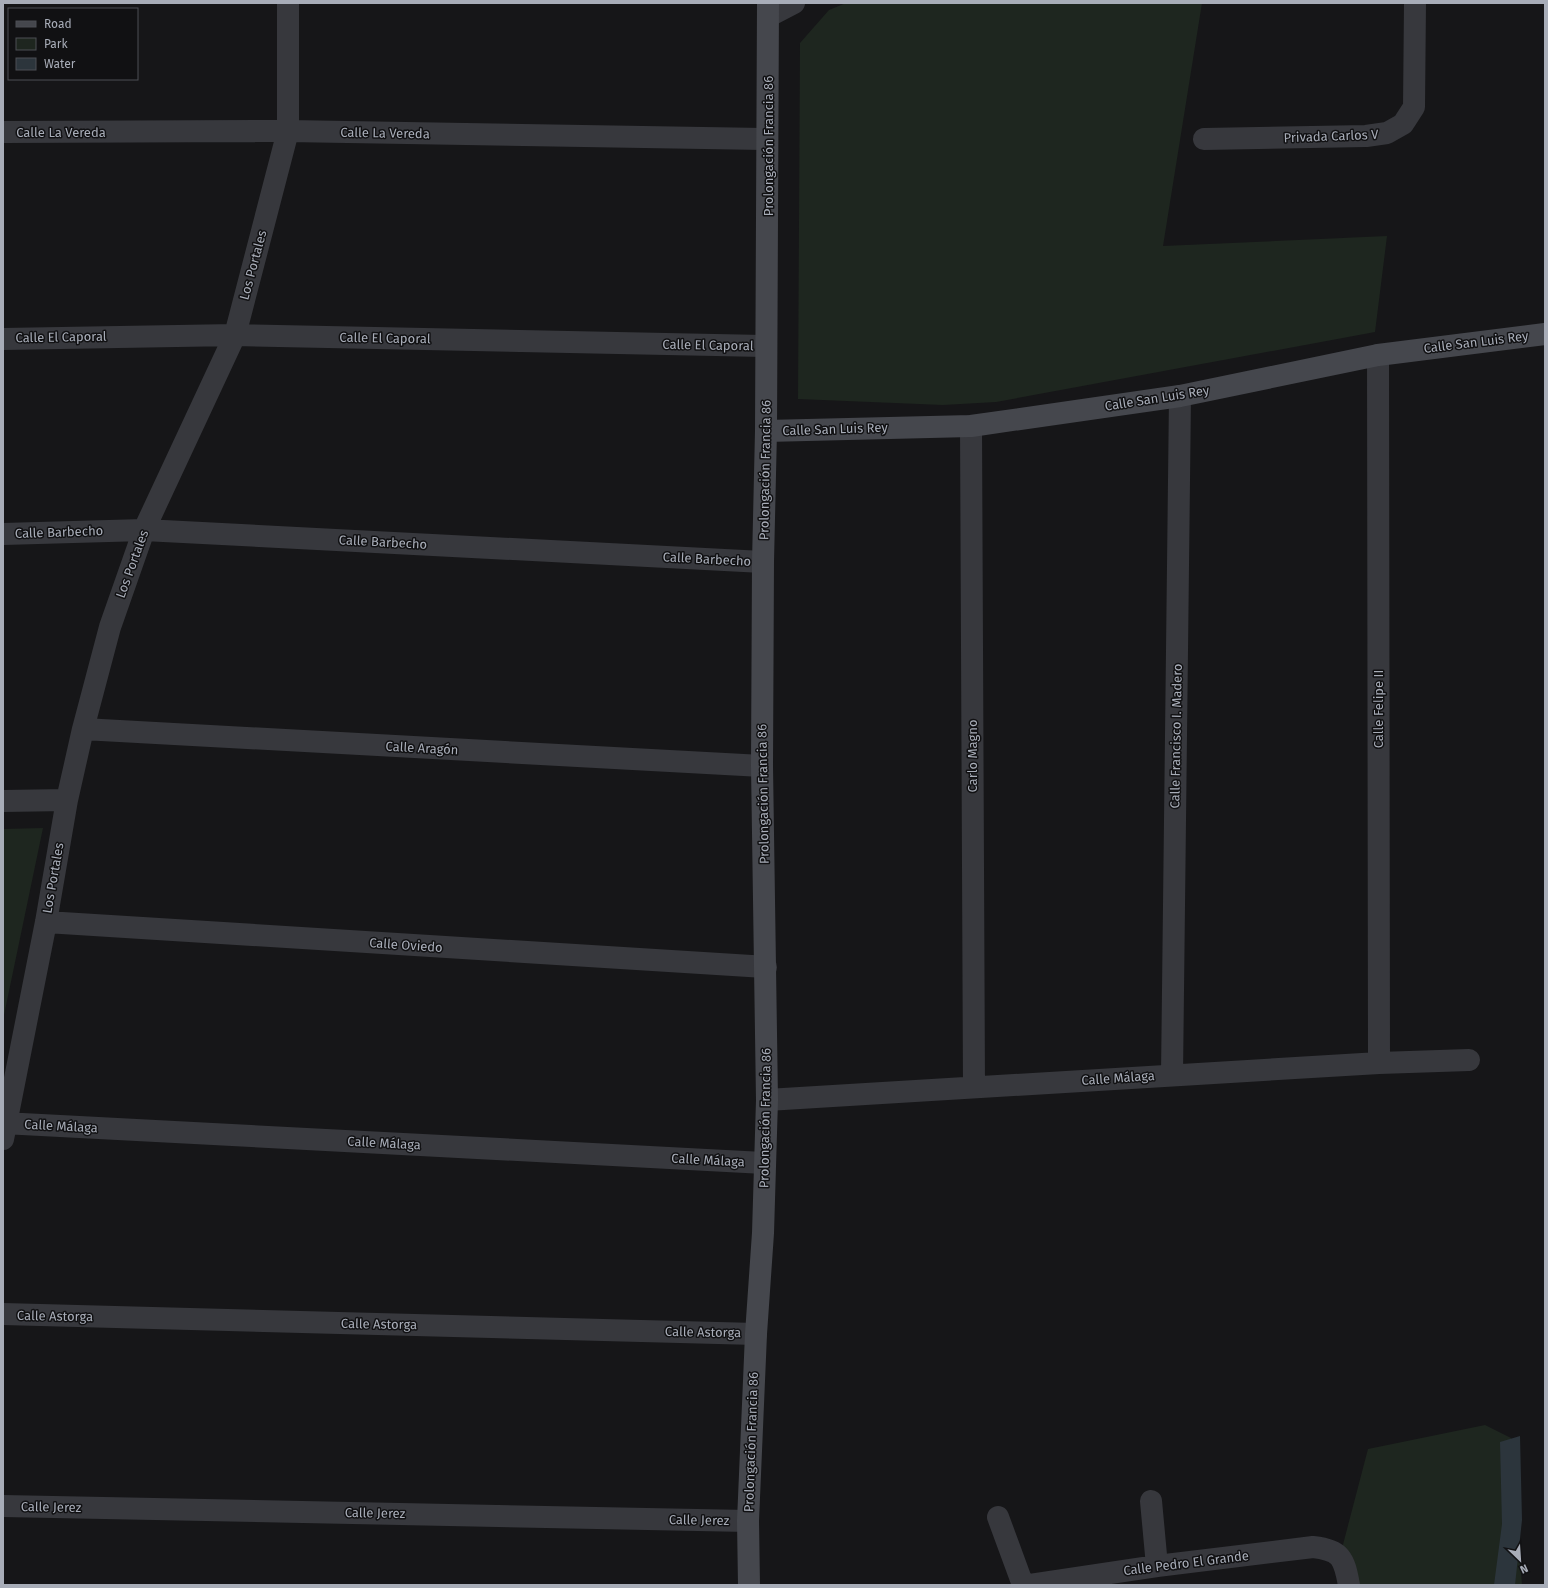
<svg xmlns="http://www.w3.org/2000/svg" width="1548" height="1588" font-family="'Fira Sans',sans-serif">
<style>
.green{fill:#1e261f}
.water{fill:#2c353c}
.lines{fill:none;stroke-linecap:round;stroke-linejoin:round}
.street{stroke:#37383d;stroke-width:22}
.secondary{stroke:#45474d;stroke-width:22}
.labels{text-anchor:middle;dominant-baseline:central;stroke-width:3;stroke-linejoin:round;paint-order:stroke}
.street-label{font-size:13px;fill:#a8adb8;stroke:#111113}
</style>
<rect width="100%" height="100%" fill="#161618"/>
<path class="green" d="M846,3H1202L1163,246L1387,236L1375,332L996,402L943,405L798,399L800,43L829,10Z
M43,828L3,1020V829Z
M1485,1425L1511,1438L1522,1585H1345L1340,1556L1368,1449Z"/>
<path class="water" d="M1520,1436L1522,1520L1515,1585H1494L1502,1524L1500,1442Z"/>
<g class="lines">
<path class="street" d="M769,16L794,3
M3,132L288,131L767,139
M1204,139L1366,136L1387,133L1403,124L1414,107L1415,3
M3,339L235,335L766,346
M1378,355L1379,1063
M971,426L974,1087
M3,534L144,530L763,562
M83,729L762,766
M3,801L67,800
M46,922L766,967
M1172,1075L1180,396
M767,1100L1379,1063L1469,1060
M3,1123L765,1163
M3,1139L46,922L67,800L83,729L110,627L144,530L235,335L288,131V3
M3,1314L756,1334
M1151,1501L1157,1566
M3,1506L748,1521
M998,1517L1023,1585
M1030,1585L1157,1566L1313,1547C1341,1550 1344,1558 1349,1585"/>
<path class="secondary" d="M766,431L971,426L1180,396L1378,355L1545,334
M749,1585L748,1521L756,1334L763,1233L767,1100L762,766L763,562L766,431L768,3"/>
</g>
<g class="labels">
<g class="street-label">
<text x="61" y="132">Calle La Vereda</text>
<text transform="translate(385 133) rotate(1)">Calle La Vereda</text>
<text transform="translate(1331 136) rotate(-2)">Privada Carlos V</text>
<text transform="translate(768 146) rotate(-90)">Prolongación Francia 86</text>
<text transform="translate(253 265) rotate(-75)">Los Portales</text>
<text transform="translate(61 337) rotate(-1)">Calle El Caporal</text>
<text transform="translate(385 338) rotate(1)">Calle El Caporal</text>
<text transform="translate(1476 342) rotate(-7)">Calle San Luis Rey</text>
<text transform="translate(708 345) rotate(1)">Calle El Caporal</text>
<text transform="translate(1157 398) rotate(-9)">Calle San Luis Rey</text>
<text transform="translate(835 429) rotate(-2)">Calle San Luis Rey</text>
<text transform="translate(765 470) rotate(-89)">Prolongación Francia 86</text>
<text transform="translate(59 532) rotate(-2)">Calle Barbecho</text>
<text transform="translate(383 542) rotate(3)">Calle Barbecho</text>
<text transform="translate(707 559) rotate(3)">Calle Barbecho</text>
<text transform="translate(132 564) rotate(-70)">Los Portales</text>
<text transform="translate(1378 709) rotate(-90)">Calle Felipe II</text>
<text transform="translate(1176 736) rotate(-89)">Calle Francisco I. Madero</text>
<text transform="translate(422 748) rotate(3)">Calle Aragón</text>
<text transform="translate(972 756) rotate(-90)">Carlo Magno</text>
<text transform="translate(763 794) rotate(-91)">Prolongación Francia 86</text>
<text transform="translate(53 878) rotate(-80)">Los Portales</text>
<text transform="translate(406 945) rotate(4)">Calle Oviedo</text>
<text transform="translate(1118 1078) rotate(-4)">Calle Málaga</text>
<text transform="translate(765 1118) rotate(-89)">Prolongación Francia 86</text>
<text transform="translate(61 1126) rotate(3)">Calle Málaga</text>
<text transform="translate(384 1143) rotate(3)">Calle Málaga</text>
<text transform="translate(708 1160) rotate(3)">Calle Málaga</text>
<text transform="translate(55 1316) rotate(1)">Calle Astorga</text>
<text transform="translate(379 1324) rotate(1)">Calle Astorga</text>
<text transform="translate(703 1332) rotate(1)">Calle Astorga</text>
<text transform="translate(751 1442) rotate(-88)">Prolongación Francia 86</text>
<text transform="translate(51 1507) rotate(1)">Calle Jerez</text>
<text transform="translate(375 1513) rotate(1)">Calle Jerez</text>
<text transform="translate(699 1520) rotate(1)">Calle Jerez</text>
<text transform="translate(1186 1563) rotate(-7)">Calle Pedro El Grande</text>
</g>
</g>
<rect width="1548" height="1588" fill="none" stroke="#a8adb8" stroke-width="8"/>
<rect x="8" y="8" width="130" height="72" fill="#111113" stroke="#4d4f55"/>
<rect x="16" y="21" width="20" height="6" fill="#45474d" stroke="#4d4f55"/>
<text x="44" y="28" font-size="12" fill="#a8adb8">Road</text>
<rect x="16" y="38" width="20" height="12" fill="#1e261f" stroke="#4d4f55"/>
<text x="44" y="48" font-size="12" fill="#a8adb8">Park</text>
<rect x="16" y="58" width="20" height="12" fill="#2c353c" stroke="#4d4f55"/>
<text x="44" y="68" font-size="12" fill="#a8adb8">Water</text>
<g transform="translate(1520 1560) rotate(155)" stroke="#111113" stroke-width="3" paint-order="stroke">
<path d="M0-3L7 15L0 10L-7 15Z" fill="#a8adb8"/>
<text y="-6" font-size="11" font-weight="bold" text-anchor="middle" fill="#a8adb8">N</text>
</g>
</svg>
